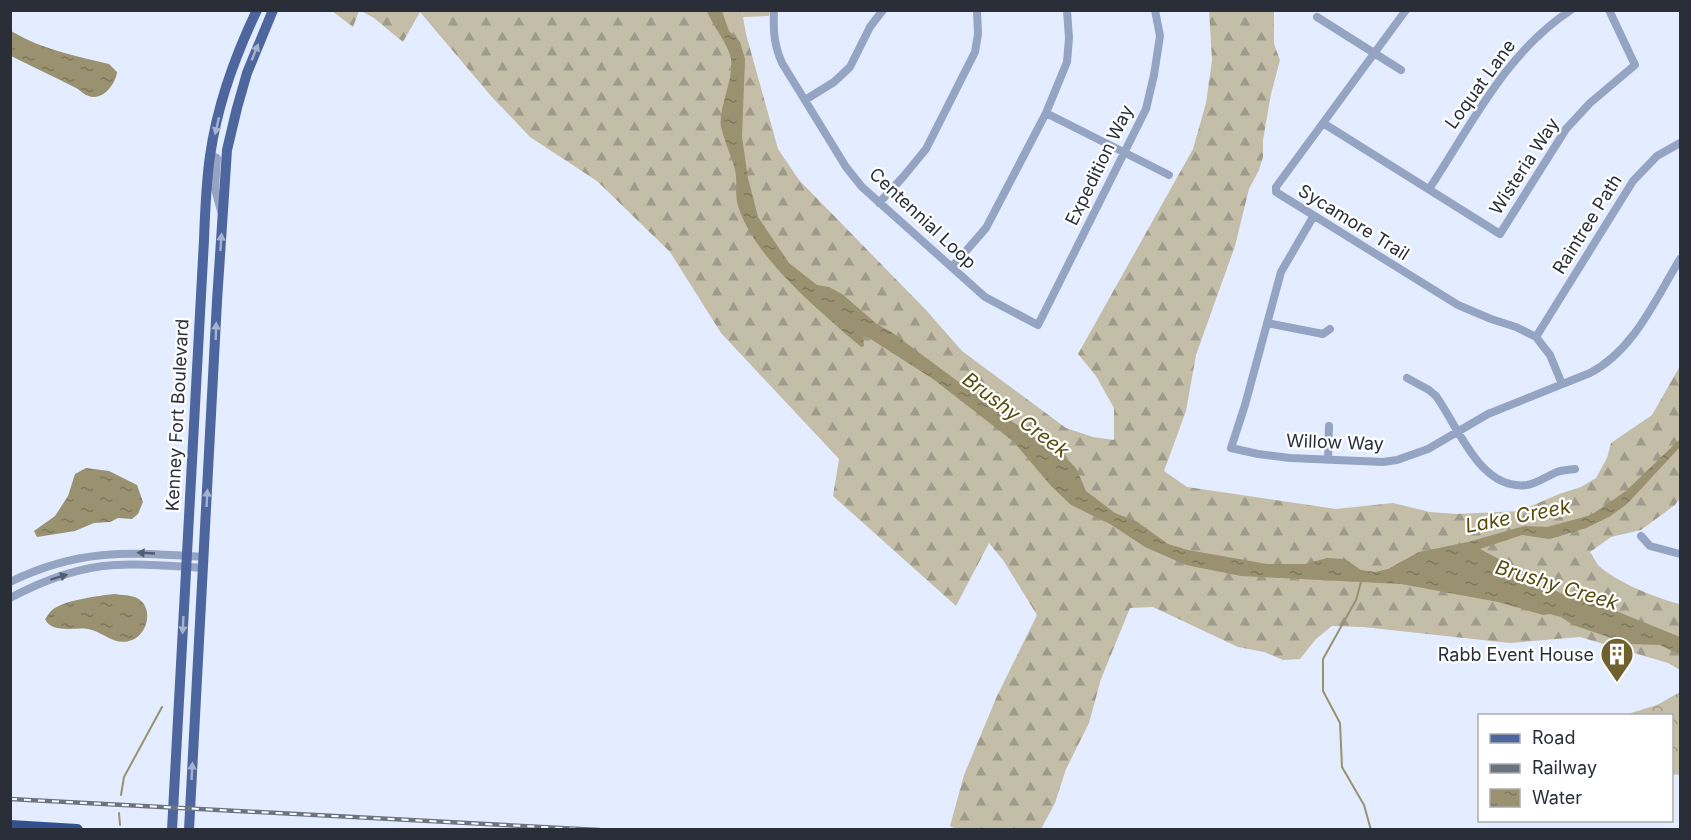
<svg xmlns="http://www.w3.org/2000/svg" width="1691" height="840" font-family="Inter,sans-serif">
<style>
.forest{fill:url(#forest-firs)}
.park{fill:url(#park-crowns)}
.water{fill:url(#water-ripples)}
.lines{fill:none;stroke-linecap:round;stroke-linejoin:round}
.stream{stroke:#99916f;stroke-width:2}
.minor{stroke:#95a4c3;stroke-width:8}
.major{stroke:#4d669d;stroke-width:10}
.highway{stroke:#344f8e;stroke-width:12}
.rail-casing{stroke:#6c7380;stroke-width:4.5}
.rail{stroke:#fff;stroke-width:2;stroke-dasharray:7;stroke-linecap:butt}
.oneway{fill:#a6b2ce}
.oneway2{fill:#545d70}
.labels{text-anchor:middle;dominant-baseline:central;stroke-width:4.5;stroke-linejoin:round;paint-order:stroke}
.street-label{font-size:18px;fill:#292e39;stroke:#fff}
.poi-label{font-size:18px;fill:#292e39;stroke:#fff;text-anchor:end}
.water-label{font-size:20px;font-style:italic;fill:#594b0e;stroke:#fff}
</style>
<defs>
<pattern id="forest-firs" width="22" height="20" patternUnits="userSpaceOnUse" patternTransform="scale(1.5)"><rect width="22" height="20" fill="#c4bea9"/><path d="M5 1l3.5 6h-7zM16 11l3.5 6h-7z" fill="#9f9b8b"/></pattern>
<pattern id="park-crowns" width="20" height="18" patternUnits="userSpaceOnUse" patternTransform="scale(1.5)"><rect width="20" height="18" fill="#c4bea9"/><path d="M2 6a3 3 0 1 1 6 0M12 15a3 3 0 1 1 6 0" fill="none" stroke="#9f9b8b"/></pattern>
<pattern id="water-ripples" width="26" height="14" patternUnits="userSpaceOnUse" patternTransform="scale(1.5)"><rect width="26" height="14" fill="#99916f"/><path d="M2 4q2-2 4 0t4 0M15 11q2-2 4 0t4 0" fill="none" stroke="#7d775c"/></pattern>
</defs>
<rect width="100%" height="100%" fill="#e4edff"/>
<path class="forest" d="M332,11H359L353,27Z
M361,11H742L746,34L778,149L799,180L926,310L962,351L1066,428L1093,437L1114,440V408L1096,376L1078,354L1193,149L1206,103L1212,60L1209,11H1274V44L1280,60L1271,94L1263,140V157L1259,170L1249,189L1235,246L1196,355L1186,411L1164,471L1187,487L1336,509L1393,503L1430,512L1457,514L1520,511L1559,494L1581,487L1596,478L1607,458L1611,443L1652,415L1680,366V498L1675,505L1641,530L1611,537L1590,552C1593,556 1595,561 1598,565C1614,581 1658,599 1680,604V670L1668,663L1580,637L1510,643L1363,627L1332,626L1316,639L1300,659L1283,660L1264,652L1238,647L1153,607L1130,608L1101,679L1089,723L1066,769L1055,803L1041,829L958,830L950,826L964,775L997,696L1037,615L1003,560L989,543L956,606L833,496L839,459L721,333L670,252L597,181L530,137L491,96L420,12L403,42L374,18Z"/>
<path class="park" d="M742,11H770L769,16L743,17Z
M1680,692V775L1672,774V716L1628,715L1631,713L1657,705Z"/>
<path class="water" d="M707,11H722L729,31L740,42L745,59L742,137L748,178L758,217L789,263L817,285L829,287L842,294L878,325L890,331L1006,417L1069,461L1076,468L1086,491L1115,513L1136,521L1168,544L1188,550L1267,564H1305L1327,558L1345,559L1361,570L1375,572L1388,569L1419,552L1468,542L1524,526L1547,527L1591,515L1626,491L1680,439V447L1627,504L1609,517L1586,528L1557,537L1549,539L1522,535L1480,549L1527,574L1537,583L1570,597L1584,598L1680,637V655L1660,645L1629,644L1573,625L1561,617L1550,614L1543,615L1498,602L1401,584L1241,576L1186,565L1145,547L1110,524L1071,505L1051,486L1014,442L933,379L869,338L863,336L864,346L861,347C820,311 751,256 737,202C735,191 738,177 734,166C730,153 724,140 721,127C718,108 734,80 731,59C729,45 712,25 707,11Z
M11,31C41,49 75,56 109,64L117,72C116,82 106,97 94,97C85,97 81,90 74,87C53,76 31,66 11,56Z
M86,468L109,471L137,485L143,502L138,514L132,519L118,518L110,522L94,523L75,531L37,537L34,531L55,516L68,496L75,474Z
M114,594C121,595 131,595 137,598C154,607 148,634 132,640C115,647 104,632 88,629C75,627 52,634 45,619C46,618 50,612 51,611C62,600 99,596 114,594Z"/>
<g class="lines">
<path class="stream" d="M1361,582L1356,600L1323,659V691L1340,723L1342,767L1364,805L1371,830
M121,795L124,777L162,707
M119,813L120,825"/>
<path class="minor" d="M774,10C773,30 774,45 782,63L846,167L862,187L985,297L1038,325L1146,109L1154,75L1160,36L1155,10
M1406,10L1276,187V192L1458,305L1491,319L1516,327L1536,337L1550,355L1562,384
M1317,17L1401,70
M805,100L834,82L850,67L870,27L883,10
M1046,113L1169,175
M1323,123L1500,234L1566,129L1590,103L1635,65L1609,10
M210,155L217,158L215,189L221,211
M1429,189C1471,126 1505,53 1571,10
M879,203L903,177L926,149L975,52L978,34L977,10
M1313,217L1281,272L1245,405L1231,448L1258,454L1290,458L1383,462L1397,460L1428,449L1488,414L1590,373C1634,350 1655,300 1680,259
M952,267L986,228L1046,113L1067,62L1069,38L1067,10
M1267,323L1323,334L1330,329
M1536,337L1633,181L1657,156L1680,143
M1407,378L1429,390L1436,396C1459,428 1480,491 1527,485C1538,483 1547,476 1557,472C1562,470 1569,470 1575,469
M1328,460L1329,426
M1641,536L1650,546L1680,554
M10,582C79,548 130,552 204,557
M10,598C42,581 79,567 115,565C144,563 174,566 203,568"/>
<path class="major" d="M172,830L204,240C205,212 206,184 210,156C217,106 235,56 257,10
M189,830L217,301L227,150L237,108L247,73L273,10"/>
<path class="highway" d="M10,826L77,830"/>
<defs>
<path id="rail" d="M10,799L599,830"/>
</defs>
<use href="#rail" class="rail-casing"/>
<use href="#rail" class="rail"/>
</g>
<defs><path id="oneway-solid" d="M-6-.8H1V-3.2L6.5 0L1 3.2V.8H-6Z" transform="scale(1.5)"/></defs>
<g class="oneway">
<use href="#oneway-solid" transform="translate(255 52) rotate(-68)"/>
<use href="#oneway-solid" transform="translate(217 126) rotate(103)"/>
<use href="#oneway-solid" transform="translate(221 242) rotate(-86)"/>
<use href="#oneway-solid" transform="translate(216 331) rotate(-88)"/>
<use href="#oneway-solid" transform="translate(207 498) rotate(-87)"/>
<use href="#oneway-solid" transform="translate(183 625) rotate(93)"/>
<use href="#oneway-solid" transform="translate(192 771) rotate(-87)"/>
</g>
<g class="oneway2">
<use href="#oneway-solid" transform="translate(146 553) rotate(-177)"/>
<use href="#oneway-solid" transform="translate(59 577) rotate(-17)"/>
</g>
<defs>
<symbol id="building-pin" viewBox="-11 -11 22 30"><path d="M0 17L-7.5 6A9.5 9.5 0 1 1 7.5 6Z" fill="#6f622f" stroke="#fff"/><path d="M-4-6H4V6H1V3H-1V6H-4ZM-2.5-4.3h1.7v1.8h-1.7ZM.8-4.3h1.7v1.8H.8ZM-2.5-1h1.7V.8h-1.7ZM.8-1h1.7V.8H.8Z" fill="#fff"/></symbol>
</defs>
<g fill-rule="evenodd">
<use href="#building-pin" x="1598" y="635" width="38" height="52"/>
</g>
<g class="labels">
<g class="street-label">
<text transform="translate(1480 84) rotate(-54)">Loquat Lane</text>
<text transform="translate(1099 165) rotate(-64)">Expedition Way</text>
<text transform="translate(1524 166) rotate(-57)">Wisteria Way</text>
<text transform="translate(923 218) rotate(43)">Centennial Loop</text>
<text transform="translate(1354 222) rotate(32)">Sycamore Trail</text>
<text transform="translate(1587 224) rotate(-58)">Raintree Path</text>
<text transform="translate(177 415) rotate(-87)">Kenney Fort Boulevard</text>
<text transform="translate(1335 442) rotate(2)">Willow Way</text>
</g>
<g class="poi-label">
<text x="1594" y="654">Rabb Event House</text>
</g>
<g class="water-label">
<text transform="translate(1016 415) rotate(37)">Brushy Creek</text>
<text transform="translate(1518 516) rotate(-11)">Lake Creek</text>
<text transform="translate(1557 585) rotate(17)">Brushy Creek</text>
</g>
</g>
<rect width="1691" height="840" fill="none" stroke="#292e39" stroke-width="24"/>
<rect x="1478" y="714" width="195" height="108" fill="#ffffff" stroke="#a9abb0" stroke-width="1.5"/>
<rect x="1490" y="734" width="30" height="9" fill="#4d669d" stroke="#a9abb0" stroke-width="1.5"/>
<text x="1532" y="744" font-size="18" fill="#292e39">Road</text>
<rect x="1490" y="764" width="30" height="9" fill="#6c7380" stroke="#a9abb0" stroke-width="1.5"/>
<text x="1532" y="774" font-size="18" fill="#292e39">Railway</text>
<rect x="1490" y="789" width="30" height="18" fill="url(#water-ripples)" stroke="#a9abb0" stroke-width="1.5"/>
<text x="1532" y="804" font-size="18" fill="#292e39">Water</text>
</svg>
